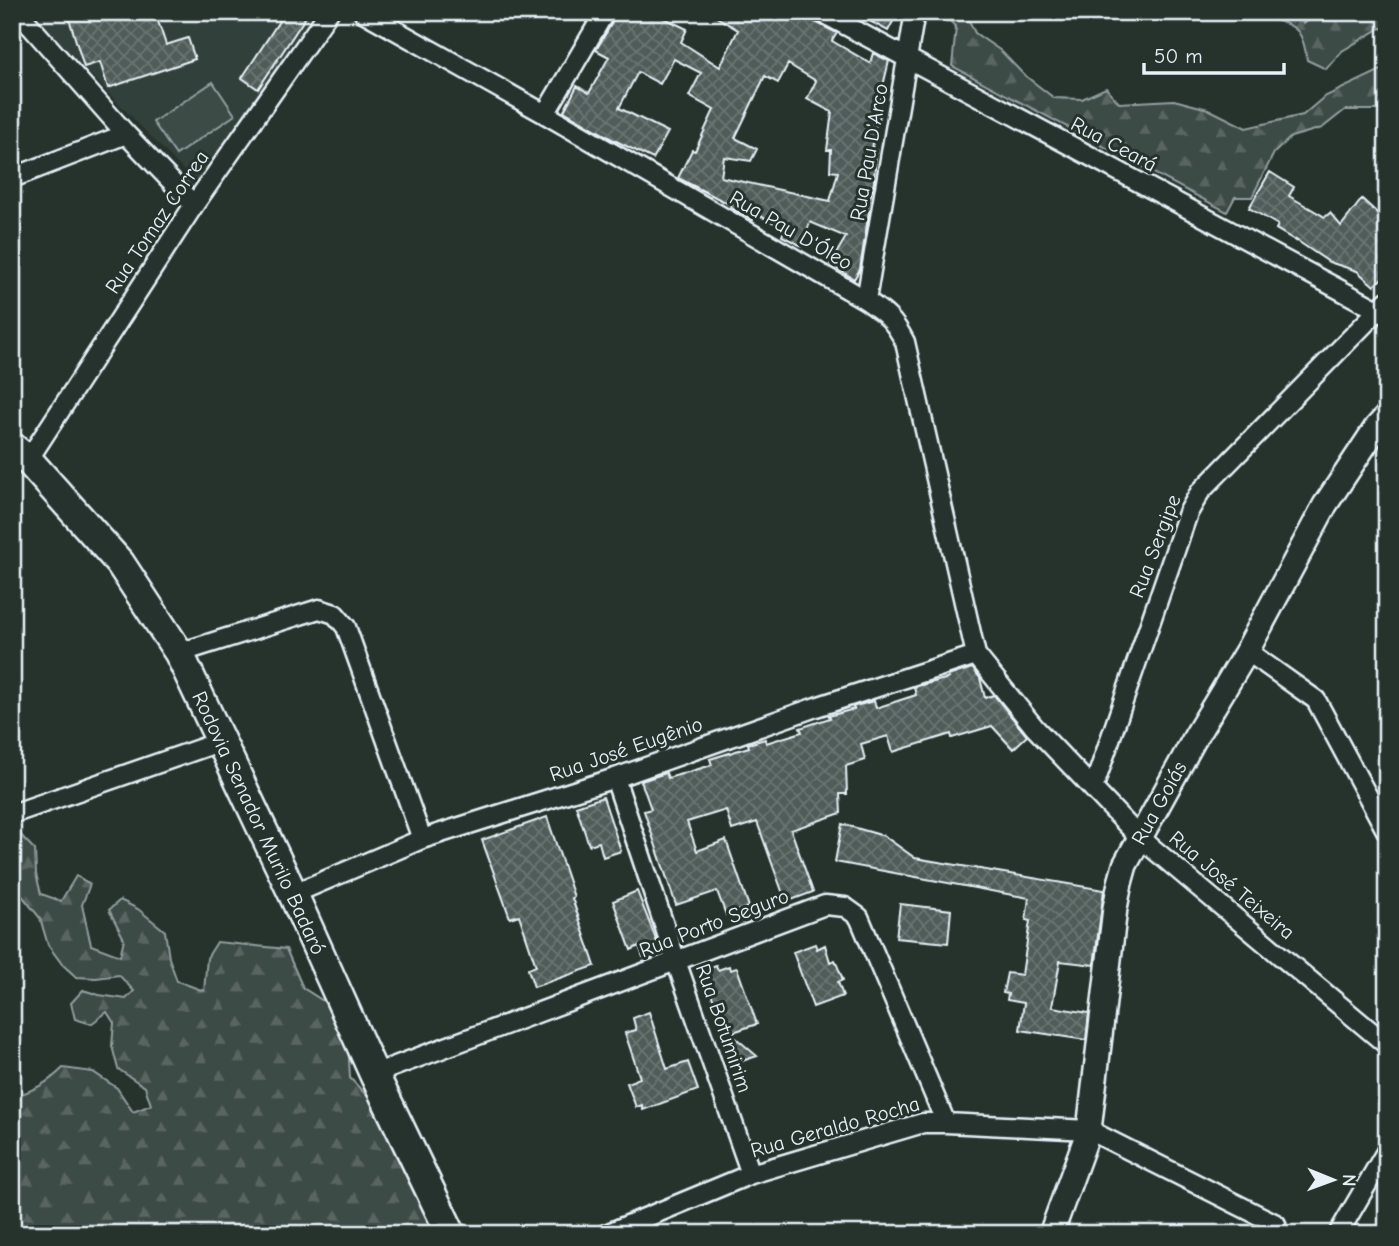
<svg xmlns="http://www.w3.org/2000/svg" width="1399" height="1246" font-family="'Comic Neue',sans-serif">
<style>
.built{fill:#333f3a}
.forest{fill:url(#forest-firs);stroke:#939ea0;stroke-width:2}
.pitch{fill:#3e4b47;stroke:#939ea0;stroke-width:2}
.building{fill:url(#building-cross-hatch);stroke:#e8f1f8;stroke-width:2;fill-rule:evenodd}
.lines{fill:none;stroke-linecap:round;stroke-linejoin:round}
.minor-casing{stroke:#e8f1f8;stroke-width:23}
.tertiary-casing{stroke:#e8f1f8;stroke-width:28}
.primary-casing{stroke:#e8f1f8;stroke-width:33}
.minor{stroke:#26332d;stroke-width:18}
.tertiary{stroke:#26332d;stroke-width:23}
.primary{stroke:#26332d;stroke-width:28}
.labels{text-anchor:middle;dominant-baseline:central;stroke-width:6;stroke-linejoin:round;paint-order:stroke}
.street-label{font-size:21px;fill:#e8f1f8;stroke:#26332d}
</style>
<defs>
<pattern id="forest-firs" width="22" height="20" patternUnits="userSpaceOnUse" patternTransform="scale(1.75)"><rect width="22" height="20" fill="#3e4b47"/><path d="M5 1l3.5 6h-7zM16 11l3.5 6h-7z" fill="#5a6562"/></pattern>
<pattern id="building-cross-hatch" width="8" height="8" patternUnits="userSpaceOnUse" patternTransform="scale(1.75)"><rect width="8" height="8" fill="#505c59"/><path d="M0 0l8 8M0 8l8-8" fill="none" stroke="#697472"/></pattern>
</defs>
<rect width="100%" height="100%" fill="#26332d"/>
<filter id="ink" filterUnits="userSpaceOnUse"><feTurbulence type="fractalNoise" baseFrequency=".0143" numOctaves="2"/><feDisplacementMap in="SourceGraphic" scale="14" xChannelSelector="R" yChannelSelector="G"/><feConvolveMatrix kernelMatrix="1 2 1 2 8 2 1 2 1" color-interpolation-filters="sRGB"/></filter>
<g filter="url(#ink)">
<path class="built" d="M41,12H315L199,186L42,25Z"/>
<path class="forest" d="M930,12H965L975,33L1001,51L1023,74L1054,98L1082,99L1106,88L1119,103L1174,100L1208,109L1246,128L1303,115L1324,97L1381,70L1387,72V110H1345L1322,128L1291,137L1274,153L1252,197H1235L1227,212L952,66L956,27L946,17Z
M1264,12H1298L1303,23L1333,12H1340L1360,19L1367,12H1387V31L1381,28L1342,51L1326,69L1307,60C1303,31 1297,24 1268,19Z
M12,826L35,850L36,874L41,894L61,901L76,876L90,884L82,905L91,945L120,956L124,939L109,910L120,900L138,909L165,931L169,958L177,981L204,991L207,958L217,942L286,949L303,988L331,1006L348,1039L350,1078L383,1113L439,1234H12V1097C33,1091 48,1083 63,1068L93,1072L117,1088L133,1112L151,1105L145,1087L118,1069L112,1046L114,1023L107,1012L91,1024L75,1019L71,1003L83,990L99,995L126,999L134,991L119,975L96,978L76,977L62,964L48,945L40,918L19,892L12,874Z"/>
<path class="pitch" d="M213,82L235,115L176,155L153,122Z"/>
<path class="building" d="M67,12H155L166,45L188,38L195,59L108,88L100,62L84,67Z
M285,12H309L258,89L242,78Z
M616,12H664L662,17L687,29L681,42L720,67L738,30L708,12H810L811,17L815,22L837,33L832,41L870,63L873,53L889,61L882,90L879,122H876L872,150H876L874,182L867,210L869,211L860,269L854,279L830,264L846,237L810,222L802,246L782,236L785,228L756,214L753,220L730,207L731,205L678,178L692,150L695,151L714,110L689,96L701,73L674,59L660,84L638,72L619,108L668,132L653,159L614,140L564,111L577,86L589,93L609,57L596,50L615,18ZM788,64L816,81L807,99L832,112L827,150H831L830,171L838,172L830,201L721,177L724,157L751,161L757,149L735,138L765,76L778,83Z
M853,12H898L888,31Z
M1270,172L1294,187L1289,196L1325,217L1330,213L1341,226L1362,199L1387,222V273L1374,286L1357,271L1329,262L1296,240V241L1276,229L1278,225L1249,208Z
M972,668L980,678L985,698L994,695L1027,736L1013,749L992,726L952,738L951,734L893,752L888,736L861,744L865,760L846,766L847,794H840L841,813L791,830L813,892L786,902L757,822L732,830L726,810L687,822L697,851L726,840L749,907L726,915L717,891L676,905L644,811L651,809L641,781L666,773L668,778L712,765L710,759L749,747L748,744L765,739L766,743L802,732L800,728L830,718L829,716L854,709L853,707L855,706L874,701L876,708L916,695L914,687L949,678L948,676Z
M603,797L621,851L603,857L599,842L589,845L576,806Z
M547,817L574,897L572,898L595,966L534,987L528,969L536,966L519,915L510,918L482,840Z
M842,824L884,836L915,858L1104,890L1094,965L1060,961L1052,1007L1089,1013L1086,1040L1020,1030L1024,1003L1007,1000L1008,994L1003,993L1007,973L1022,975L1030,921L1026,920L1029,898L835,862Z
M637,891L660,950L643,957L639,946L631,950L613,901Z
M900,904L951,910L948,943L896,938Z
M815,944L817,949L825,945L830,962L835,960L843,980L838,982L843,996L813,1007L793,952Z
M716,965L718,970L729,966L730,970L737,968L757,1024L730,1033L757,1056L730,1065L725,1049L730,1047L703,970Z
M649,1012L667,1069L688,1062L698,1090L643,1110L642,1105L636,1107L627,1083L640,1078L625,1033L636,1030L633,1018Z"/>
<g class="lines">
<defs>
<path id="minor" d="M18,12L126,134L194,205
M363,12L545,114L866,300C886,314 894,320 905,342L976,655L1035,728L1139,837L1387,1045
M821,12L1387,315
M545,114L605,12
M12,178L126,134
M866,300L915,12
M28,460L194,205L329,12
M1247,651L1316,700L1387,832
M179,653L319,609L335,614L346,627L422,839
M615,778L676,961L751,1174
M1093,789L1188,513L1200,492L1387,301
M12,814L222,741
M293,894L422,839L615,778L816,707L976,655
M374,1074L825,905L845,907L859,917L946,1123
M606,1234L751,1174L923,1123H946L1089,1130L1276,1224
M1338,1234L1387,1150"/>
<path id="tertiary" d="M1051,1234L1089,1130L1115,908L1120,883L1125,865L1196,736L1247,651L1325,505L1376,428L1387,416"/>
<path id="primary" d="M12,447L28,460L120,563L179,653L293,894L374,1074L451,1234"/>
</defs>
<use href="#minor" class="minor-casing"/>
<use href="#tertiary" class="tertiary-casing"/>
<use href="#primary" class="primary-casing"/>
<use href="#minor" class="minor"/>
<use href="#tertiary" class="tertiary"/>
<use href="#primary" class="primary"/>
</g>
</g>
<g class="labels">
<g class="street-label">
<text transform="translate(1114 144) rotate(28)">Rua Ceará</text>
<text transform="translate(869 152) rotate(-80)">Rua Pau D'Arco</text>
<text transform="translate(157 222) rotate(-56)">Rua Tomaz Correa</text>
<text transform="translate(791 230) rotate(30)">Rua Pau D'Óleo</text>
<text transform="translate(1155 546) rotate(-69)">Rua Sergipe</text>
<text transform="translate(626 749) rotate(-19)">Rua José Eugênio</text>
<text transform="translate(1159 803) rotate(-61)">Rua Goiás</text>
<text transform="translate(259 823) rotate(65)">Rodovia Senador Murilo Badaró</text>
<text transform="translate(1232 885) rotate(40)">Rua José Teixeira</text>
<text transform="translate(714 923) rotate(-21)">Rua Porto Seguro</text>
<text transform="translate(724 1028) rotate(71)">Rua Botumirim</text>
<text transform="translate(835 1127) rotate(-16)">Rua Geraldo Rocha</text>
</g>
</g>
<rect width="1399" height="1246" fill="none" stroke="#26332d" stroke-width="42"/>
<rect x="21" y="21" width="1357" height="1204" fill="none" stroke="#e8f1f8" stroke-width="2.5" filter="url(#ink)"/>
<g transform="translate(1333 1180) rotate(91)" stroke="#26332d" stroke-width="5" paint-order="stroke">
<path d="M0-5L12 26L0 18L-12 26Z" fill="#e8f1f8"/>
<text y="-10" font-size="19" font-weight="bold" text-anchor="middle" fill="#e8f1f8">N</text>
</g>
<path d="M1144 63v10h140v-10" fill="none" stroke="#e8f1f8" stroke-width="3.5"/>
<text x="1154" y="63" font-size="21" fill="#e8f1f8" stroke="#26332d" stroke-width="5" paint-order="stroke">50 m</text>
</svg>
